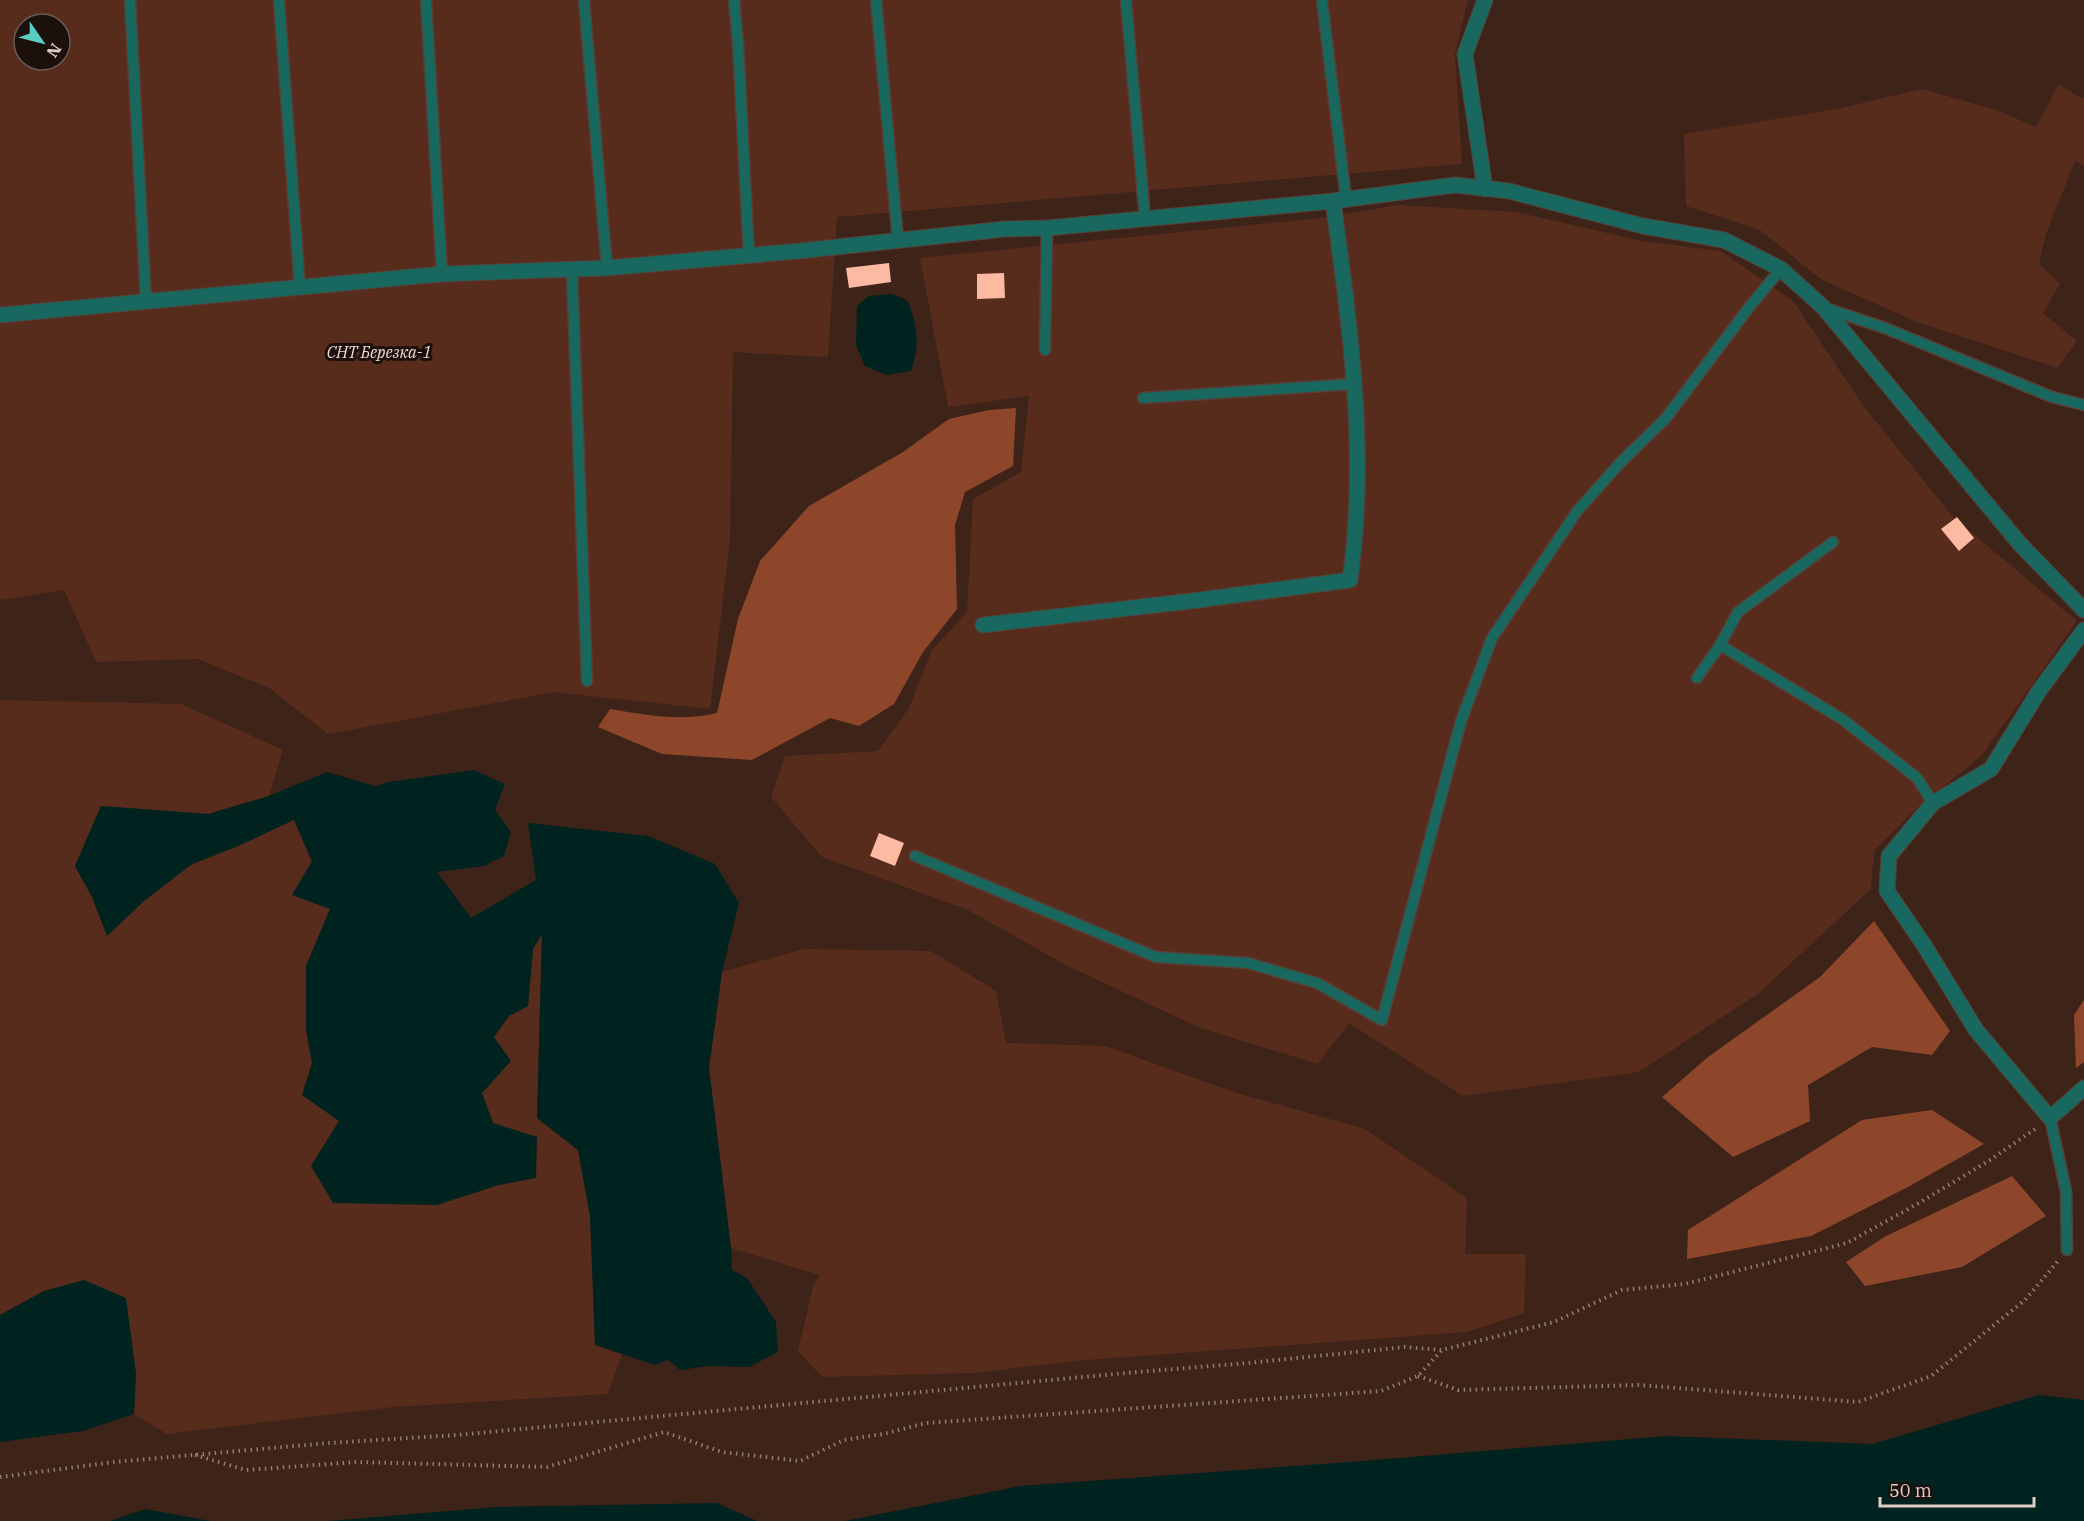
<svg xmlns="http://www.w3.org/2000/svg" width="2084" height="1521" font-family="'IBM Plex Serif',serif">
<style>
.green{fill:#572c1c;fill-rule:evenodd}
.forest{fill:#8e462b}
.water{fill:#00231f}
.building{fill:#fdbaa2}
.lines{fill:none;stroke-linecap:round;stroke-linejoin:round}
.service-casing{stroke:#583e35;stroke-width:13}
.minor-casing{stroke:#583e35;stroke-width:17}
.path{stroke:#937d74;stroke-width:4;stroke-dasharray:1.5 4.5;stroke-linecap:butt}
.service{stroke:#186860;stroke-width:10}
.minor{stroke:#186860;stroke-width:15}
.labels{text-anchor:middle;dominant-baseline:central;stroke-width:6;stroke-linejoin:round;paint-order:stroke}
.park-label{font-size:16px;font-style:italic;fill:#f2dcd4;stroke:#1c100c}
</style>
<rect width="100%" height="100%" fill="#3e2319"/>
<path class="green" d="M0,0H1468L1455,54L1462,164L837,217L828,357L733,352L730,539L710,709L554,692L328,734L269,688L198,659L96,662L64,590L0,600ZM24,24H60V60H24Z
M2059,84L2082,99L2084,97V166L2075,161L2046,234L2039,264L2060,284L2043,313L2077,341L2058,368L1917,322L1822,280L1760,230L1686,206L1684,134L1837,109L1922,89L1997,110L2036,127Z
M1398,205L1516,212L1642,241L1721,251L1793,301L1865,408L1953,517L2077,621L1982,755L1915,810L1874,851L1871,889L1759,993L1639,1072L1463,1096L1349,1023L1318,1064L1200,1028L1068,966L966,909L822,857L771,797L785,756L878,751L909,708L932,650L967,612L973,499L1021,472L1029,396L948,407L920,258L1322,218Z
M0,700L181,704L283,750L269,796L208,814L101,806L75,866L92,897L107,935L144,901L192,864L236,847L294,819L330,909L306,966V1030L312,1063L303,1095L339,1121L311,1166L499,1185L536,1177L492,1123L482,1093L511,1061L493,1037L509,1016L528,1006L533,949L542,932L537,1118L578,1150L590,1216L595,1345L622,1354L608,1394L393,1407L167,1434L134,1414L136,1373L44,1291L0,1315Z
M803,949L931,951L996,991L1006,1043L1105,1046L1237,1093L1365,1129L1467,1198L1465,1254H1526L1524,1313L1467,1332L1087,1360L973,1373L822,1377L798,1351L813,1287L820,1275L731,1248L709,1068L722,972Z"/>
<path class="forest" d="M1016,408L1013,466L965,492L955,525L957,609L923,652L894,704L859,726L830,718L752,760L662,754L598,727L610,709C646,715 681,722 717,713L738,619L760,561L809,506L903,452L949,419L989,410Z
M1874,921L1950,1031L1932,1055L1872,1047L1808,1085L1810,1121L1733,1157L1662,1097L1708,1057L1820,977Z
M2084,1000V1062L2076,1068L2074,1015Z
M1932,1110L1984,1144L1908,1187L1811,1236L1687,1259L1688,1230L1862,1120Z
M2012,1176L2046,1216L1962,1267L1865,1286L1846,1262L1886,1236Z"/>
<path class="water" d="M892,294L908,301C918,328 920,344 911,371L887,375L865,366L856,345L857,306L869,296Z
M474,770L505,784L495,810L511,832L504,856L484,866L437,872L471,918L536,880L528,823L648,836L715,864L739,903L722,972L709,1068L731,1248L732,1270L747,1278L776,1322L778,1352L749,1367L708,1366L680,1370L668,1360L655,1365L595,1345L590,1216L578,1150L537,1118L542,934L533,949L528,1006L509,1016L494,1037L511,1061L482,1093L493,1123L537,1137L536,1178L499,1185L437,1205L333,1203L311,1166L339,1121L302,1095L312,1063L306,1030V966L330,909L292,895L312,861L294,820L236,847L192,864L144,901L107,936L92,897L75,866L101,806L208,814L269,796L327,772L375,786L388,782Z
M84,1280L126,1298L136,1373L134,1414L83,1431L0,1442V1315L44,1291Z
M2039,1395L2084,1400V1521H845L1020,1486L1363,1461L1666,1436L1872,1444Z
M717,1503L757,1521H328L497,1507Z
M145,1509L205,1520L211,1521H110Z"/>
<path class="building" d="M889,263L891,282L849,288L846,268Z
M1004,273L1005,298L977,299V274Z
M1957,517L1974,538L1959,551L1941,529Z
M879,833L904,843L895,866L870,856Z"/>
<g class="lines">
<defs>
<path id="service" d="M130,0L146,302
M279,0L300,288
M426,0L442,274
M584,0L607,268
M734,0L738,43L749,256
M876,0L898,240
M1126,0L1145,219
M1322,0L1346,199
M572,271L587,681
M1825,308L1885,328L2052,397L2084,405
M1045,350L1047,228
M1143,398L1353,384
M1720,645L1738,612L1833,542
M1697,678L1720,645L1842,719L1917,778L1933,803
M915,856L1156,957L1248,963L1317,983L1382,1020L1461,721L1492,638L1578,510L1620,463L1666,418L1750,306L1781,269
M2050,1118L2066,1191L2067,1250"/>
<path id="minor" d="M1485,0L1465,54L1485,189
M0,315L442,274L607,268L799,251L1005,229L1047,228L1333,201L1455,185L1509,191L1643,226L1724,240L1781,269L1824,308L2020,544L2084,610
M983,625L1191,601L1350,580C1368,454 1350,326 1333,201
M2084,630L2039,691L1991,769L1933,803L1889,856L1887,891L1924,945L1976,1030L2050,1118L2084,1088"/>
</defs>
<use href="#service" class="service-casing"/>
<use href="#minor" class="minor-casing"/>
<path class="path" d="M1418,1376L1458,1390L1639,1385L1858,1402L1931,1376L2025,1300L2058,1261
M195,1455L246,1470L357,1462L547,1467L664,1432L722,1452L800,1461L844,1440L883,1434L926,1423L1381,1391L1418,1376L1442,1350L1554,1322L1622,1290L1685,1284L1847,1243L1919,1203L1990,1160L2038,1127
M0,1477L114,1462L329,1443L457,1435L1137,1372L1248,1363L1405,1347L1441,1350"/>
<use href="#service" class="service"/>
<use href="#minor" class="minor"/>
</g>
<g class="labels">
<g class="park-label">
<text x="379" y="352">СНТ Березка-1</text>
</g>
</g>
<g transform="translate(42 42) rotate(125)"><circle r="28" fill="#1c100c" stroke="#6a5c56" stroke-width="1.5"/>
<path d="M0-4.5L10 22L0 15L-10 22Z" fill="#57cec1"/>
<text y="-9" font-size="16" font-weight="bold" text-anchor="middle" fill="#e0cdc6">N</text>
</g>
<path d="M1880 1497v9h154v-9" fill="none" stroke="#e0cdc6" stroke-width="3"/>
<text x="1889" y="1497" font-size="18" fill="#e0cdc6" stroke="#1c100c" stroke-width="4.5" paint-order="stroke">50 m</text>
</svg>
